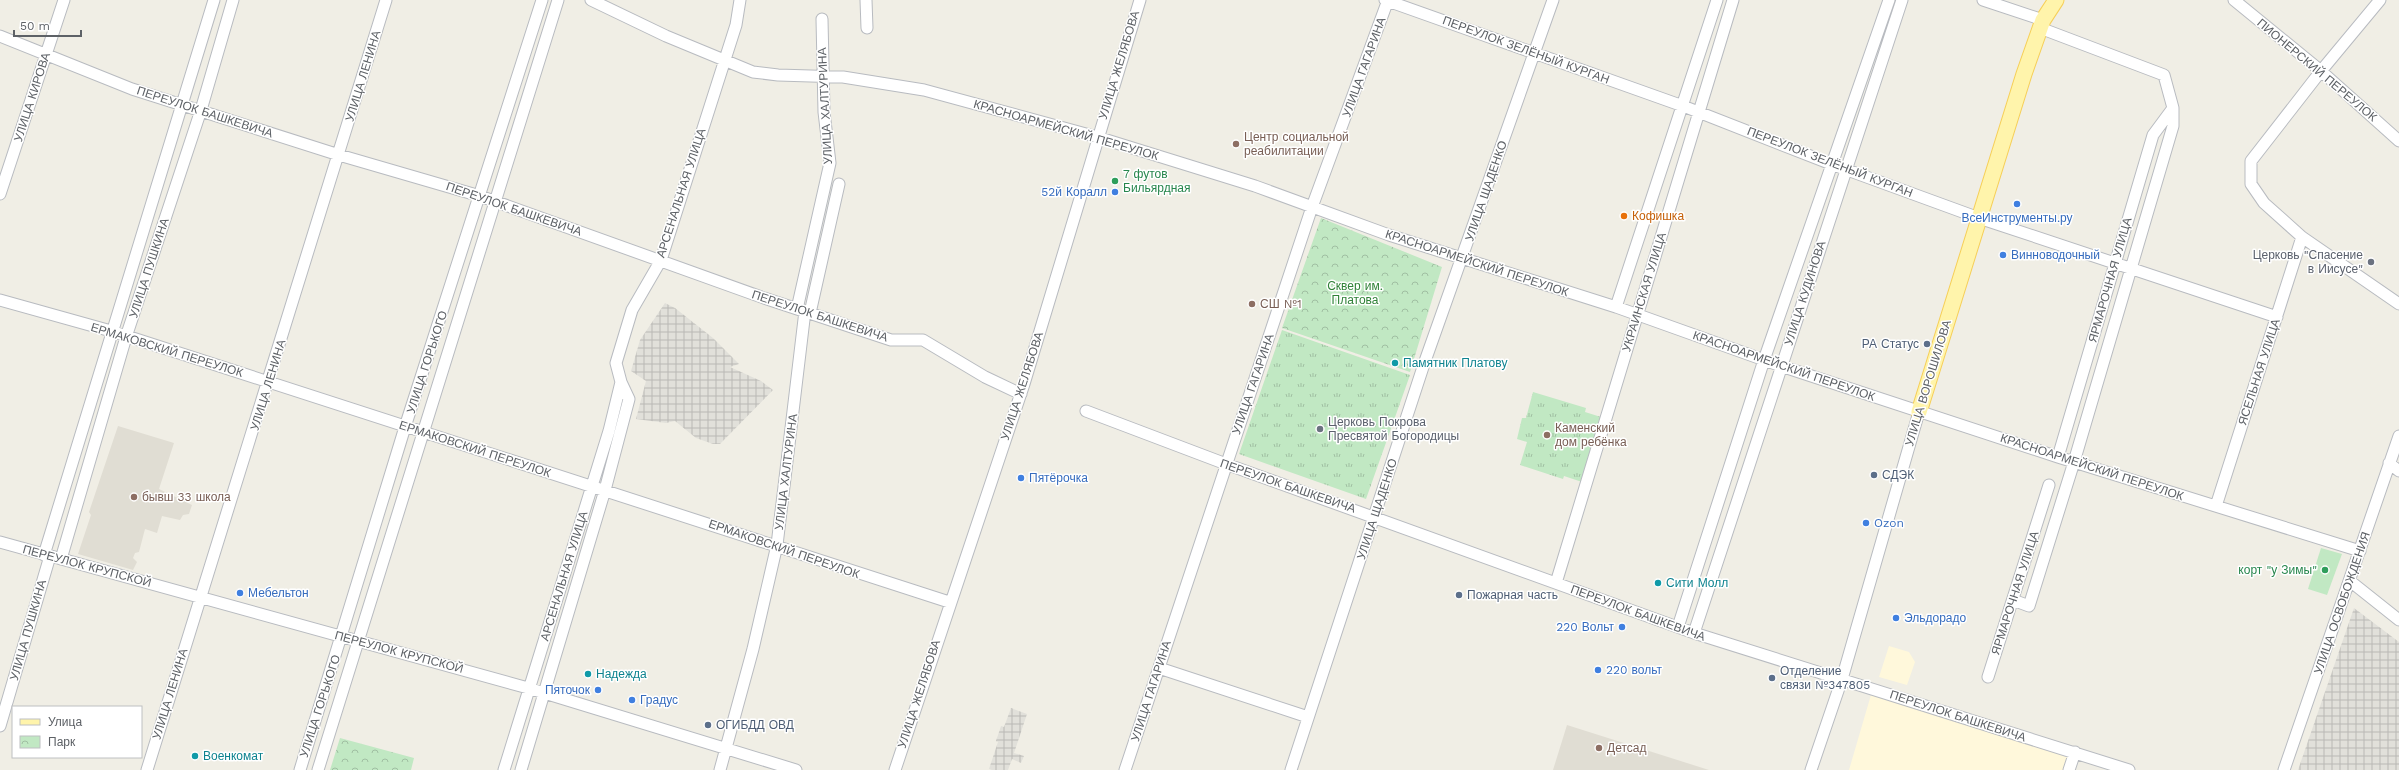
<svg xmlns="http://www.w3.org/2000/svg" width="2399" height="770" font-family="'Work Sans',sans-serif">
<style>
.commercial{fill:#fff8db}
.industrial{fill:url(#industrial-grid)}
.education{fill:#e0ddd3}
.grass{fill:url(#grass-tufts)}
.park{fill:url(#park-crowns)}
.garden{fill:#c1e8c3}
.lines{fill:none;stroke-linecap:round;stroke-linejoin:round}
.minor-casing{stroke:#b8bbc0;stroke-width:13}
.major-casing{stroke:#f6cf58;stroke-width:17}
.minor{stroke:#fff;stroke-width:11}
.major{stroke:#fff4ab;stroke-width:15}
.education-dot{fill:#8d6e63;stroke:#fff;stroke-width:1.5}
.leisure-dot{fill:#2e9e5b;stroke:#fff;stroke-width:1.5}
.shop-dot{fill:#3f7fe0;stroke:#fff;stroke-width:1.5}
.food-dot{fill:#e8710a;stroke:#fff;stroke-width:1.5}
.worship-dot{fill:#6b7280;stroke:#fff;stroke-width:1.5}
.service-dot{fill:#5c6f8a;stroke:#fff;stroke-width:1.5}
.culture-dot{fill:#0f9aa8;stroke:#fff;stroke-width:1.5}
.labels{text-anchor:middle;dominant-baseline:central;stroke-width:3;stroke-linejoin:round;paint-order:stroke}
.street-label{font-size:12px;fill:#5d6166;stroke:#fff}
.education-label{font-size:12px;fill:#785e54;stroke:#fff;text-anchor:start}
.leisure-label{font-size:12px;fill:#27864d;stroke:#fff;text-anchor:start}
.shop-label{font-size:12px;fill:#366cbe;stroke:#fff;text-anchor:start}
.food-label{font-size:12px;fill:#c56008;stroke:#fff;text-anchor:start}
.worship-label{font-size:12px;fill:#5b616d;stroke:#fff;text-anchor:end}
.park-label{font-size:12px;fill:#308238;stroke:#fff}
.service-label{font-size:12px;fill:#4e5e75;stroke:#fff;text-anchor:start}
.culture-label{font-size:12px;fill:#0d838f;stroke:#fff;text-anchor:start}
</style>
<defs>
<pattern id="industrial-grid" width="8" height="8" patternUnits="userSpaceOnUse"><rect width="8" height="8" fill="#e1e0da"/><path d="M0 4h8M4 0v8" fill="none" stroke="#bab9b5"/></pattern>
<pattern id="grass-tufts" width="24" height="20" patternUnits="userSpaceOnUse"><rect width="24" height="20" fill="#c1e8c3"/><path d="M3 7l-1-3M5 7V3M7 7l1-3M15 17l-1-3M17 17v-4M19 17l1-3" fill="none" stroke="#a0bfa2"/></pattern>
<pattern id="park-crowns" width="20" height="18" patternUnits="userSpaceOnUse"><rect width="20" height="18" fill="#c1e8c3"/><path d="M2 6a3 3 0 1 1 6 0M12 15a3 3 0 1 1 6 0" fill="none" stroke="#a0bfa2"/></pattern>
</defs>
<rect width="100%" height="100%" fill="#f0eee5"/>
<path class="commercial" d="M1889,646L1909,652L1915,662L1907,685L1879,677Z
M1873,688L2075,752L2069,770H1849Z"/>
<path class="industrial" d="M665,303L675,308L713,338L739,364L730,367L761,381L773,390L720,444H713L696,438L675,421L666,423L636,419L646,381L631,371L640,340Z
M2354,608L2399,642V770H2298Z
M1011,708L1027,714L1014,753L1024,756L1021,763L1012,759L1008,770H992L989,769L998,742L996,741L1001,726L1004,727Z"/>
<path class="education" d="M118,426L174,443L159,489L192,505L189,514L183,515L180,520L162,516L157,533L145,529L139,552L135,553L133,558L137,562L133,570L78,554L91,515L89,512Z
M1567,725L1709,770H1553Z"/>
<path class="grass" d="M1282,330L1410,375L1366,499L1239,454Z
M1533,392L1586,408L1585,412L1601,417L1582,482L1564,476L1563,479L1520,465L1527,442L1517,439L1522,418H1526Z"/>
<path class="park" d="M1321,218L1442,267L1410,372L1282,328Z
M340,738L414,758L411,770H330Z"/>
<path class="garden" d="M2321,548L2342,554L2327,595L2308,589Z"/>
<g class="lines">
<defs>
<path id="minor" d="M591,0L666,36L753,72L778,75L843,77L924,90L1097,137L1255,186L1389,235L1616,307L1781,366L2058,457L2360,551
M866,0L867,28
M1385,0L1683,106L1831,164L1979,218L2277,317
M1983,0L2043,20
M2234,0L2321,71L2399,141
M2380,0L2321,71L2251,161V184L2264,203L2302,237L2399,304
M0,36L132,89L339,155L480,196L764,298L891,340H923L985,377L1021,394
M0,194L64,0
M0,300L111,331L949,602
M1616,307L1717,0
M797,309L830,163L824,112L822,19
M810,313L839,184
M1086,411L1226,464L1694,633L2129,770
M2058,457L2153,135L2173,108
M2389,463L2399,471
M2216,506L2302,237
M0,542L528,688L796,770
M44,555L214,0
M61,559L126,337L201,110L233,0
M2350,581L2399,620
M1556,583L1733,0
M2013,600L2029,606L2074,462L2173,126V108L2164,75L2040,28
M1678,627L1764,360L1889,0
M1694,633L1902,0
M1159,668L1308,717
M1988,677L2049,485
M0,726L50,556
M147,770L386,0
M300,770L405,427L542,0
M318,770L558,0
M504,770L609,431L621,382L616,363L632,310L661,260L736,25L740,0
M521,770L605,490L629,399L621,382
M720,770L753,649L777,545L805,311
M895,770L1024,384L1140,0
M1125,770L1312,207L1388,0
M1291,770L1424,364L1553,0
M1811,770L1842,679L1919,412
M2069,770L2075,752
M2284,770L2399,436"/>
<path id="major" d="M1919,412L2024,74L2043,20L2056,0"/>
</defs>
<use href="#minor" class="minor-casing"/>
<use href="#major" class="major-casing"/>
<use href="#minor" class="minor"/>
<use href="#major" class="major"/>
</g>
<g class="education-dot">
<circle cx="1236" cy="144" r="4"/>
<circle cx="1252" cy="304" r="4"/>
<circle cx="1547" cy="435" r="4"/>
<circle cx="134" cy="497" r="4"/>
<circle cx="1599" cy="748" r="4"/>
</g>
<g class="leisure-dot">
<circle cx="1115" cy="181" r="4"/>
<circle cx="2325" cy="570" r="4"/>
</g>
<g class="shop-dot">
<circle cx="1115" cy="192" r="4"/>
<circle cx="2017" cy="204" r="4"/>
<circle cx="2003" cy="255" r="4"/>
<circle cx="1021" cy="478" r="4"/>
<circle cx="1866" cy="523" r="4"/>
<circle cx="240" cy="593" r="4"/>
<circle cx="1896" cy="618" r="4"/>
<circle cx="1622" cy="627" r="4"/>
<circle cx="1598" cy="670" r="4"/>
<circle cx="598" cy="690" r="4"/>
<circle cx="632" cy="700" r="4"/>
</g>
<circle class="food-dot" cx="1624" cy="216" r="4"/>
<g class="worship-dot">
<circle cx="2371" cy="262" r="4"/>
<circle cx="1320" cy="429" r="4"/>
</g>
<g class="service-dot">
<circle cx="1927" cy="344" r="4"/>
<circle cx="1874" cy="475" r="4"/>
<circle cx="1459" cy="595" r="4"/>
<circle cx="1772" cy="678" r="4"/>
<circle cx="708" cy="725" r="4"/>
</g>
<g class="culture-dot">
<circle cx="1395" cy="363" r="4"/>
<circle cx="1658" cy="583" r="4"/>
<circle cx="588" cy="674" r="4"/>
<circle cx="195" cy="756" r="4"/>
</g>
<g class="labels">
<g class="street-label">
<text transform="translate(1526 50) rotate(20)">ПЕРЕУЛОК ЗЕЛЁНЫЙ КУРГАН</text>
<text transform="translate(1119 65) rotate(-73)">УЛИЦА ЖЕЛЯБОВА</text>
<text transform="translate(1364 67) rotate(-70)">УЛИЦА ГАГАРИНА</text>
<text transform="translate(2317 70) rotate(40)">ПИОНЕРСКИЙ ПЕРЕУЛОК</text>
<text transform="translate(363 76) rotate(-73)">УЛИЦА ЛЕНИНА</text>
<text transform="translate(32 97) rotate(-72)">УЛИЦА КИРОВА</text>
<text transform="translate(825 106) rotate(-93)">УЛИЦА ХАЛТУРИНА</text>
<text transform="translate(205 112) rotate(18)">ПЕРЕУЛОК БАШКЕВИЧА</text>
<text transform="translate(1066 130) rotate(16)">КРАСНОАРМЕЙСКИЙ ПЕРЕУЛОК</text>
<text transform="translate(1830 162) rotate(21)">ПЕРЕУЛОК ЗЕЛЁНЫЙ КУРГАН</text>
<text transform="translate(1486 191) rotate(-71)">УЛИЦА ЩАДЕНКО</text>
<text transform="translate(681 193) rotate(-72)">АРСЕНАЛЬНАЯ УЛИЦА</text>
<text transform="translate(514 209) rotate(19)">ПЕРЕУЛОК БАШКЕВИЧА</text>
<text transform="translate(1477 263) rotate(18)">КРАСНОАРМЕЙСКИЙ ПЕРЕУЛОК</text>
<text transform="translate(149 268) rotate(-72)">УЛИЦА ПУШКИНА</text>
<text transform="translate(2110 280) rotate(-74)">ЯРМАРОЧНАЯ УЛИЦА</text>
<text transform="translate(1644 292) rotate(-73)">УКРАИНСКАЯ УЛИЦА</text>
<text transform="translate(1805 293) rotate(-72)">УЛИЦА КУДИНОВА</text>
<text transform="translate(820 316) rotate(18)">ПЕРЕУЛОК БАШКЕВИЧА</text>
<text transform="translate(167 350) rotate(17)">ЕРМАКОВСКИЙ ПЕРЕУЛОК</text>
<text transform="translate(427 362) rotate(-72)">УЛИЦА ГОРЬКОГО</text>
<text transform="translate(1784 366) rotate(19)">КРАСНОАРМЕЙСКИЙ ПЕРЕУЛОК</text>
<text transform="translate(2259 372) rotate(-72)">ЯСЕЛЬНАЯ УЛИЦА</text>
<text transform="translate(1928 383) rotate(-73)">УЛИЦА ВОРОШИЛОВА</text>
<text transform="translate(1253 384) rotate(-71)">УЛИЦА ГАГАРИНА</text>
<text transform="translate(268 385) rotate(-73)">УЛИЦА ЛЕНИНА</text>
<text transform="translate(1022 386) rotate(-72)">УЛИЦА ЖЕЛЯБОВА</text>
<text transform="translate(475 449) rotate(18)">ЕРМАКОВСКИЙ ПЕРЕУЛОК</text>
<text transform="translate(2092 467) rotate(18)">КРАСНОАРМЕЙСКИЙ ПЕРЕУЛОК</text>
<text transform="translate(786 472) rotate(-83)">УЛИЦА ХАЛТУРИНА</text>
<text transform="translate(1288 486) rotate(19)">ПЕРЕУЛОК БАШКЕВИЧА</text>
<text transform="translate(1377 509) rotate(-72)">УЛИЦА ЩАДЕНКО</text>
<text transform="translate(784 549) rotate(19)">ЕРМАКОВСКИЙ ПЕРЕУЛОК</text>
<text transform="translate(87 566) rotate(15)">ПЕРЕУЛОК КРУПСКОЙ</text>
<text transform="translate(564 576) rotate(-73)">АРСЕНАЛЬНАЯ УЛИЦА</text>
<text transform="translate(2015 593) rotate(-72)">ЯРМАРОЧНАЯ УЛИЦА</text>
<text transform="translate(2342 603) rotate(-71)">УЛИЦА ОСВОБОЖДЕНИЯ</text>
<text transform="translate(1638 613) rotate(20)">ПЕРЕУЛОК БАШКЕВИЧА</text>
<text transform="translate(28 630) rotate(-74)">УЛИЦА ПУШКИНА</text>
<text transform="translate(399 652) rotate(15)">ПЕРЕУЛОК КРУПСКОЙ</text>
<text transform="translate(1151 691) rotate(-72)">УЛИЦА ГАГАРИНА</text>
<text transform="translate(170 694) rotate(-73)">УЛИЦА ЛЕНИНА</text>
<text transform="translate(919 694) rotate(-72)">УЛИЦА ЖЕЛЯБОВА</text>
<text transform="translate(320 706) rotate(-72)">УЛИЦА ГОРЬКОГО</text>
<text transform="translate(1958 716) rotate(18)">ПЕРЕУЛОК БАШКЕВИЧА</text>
</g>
<g class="education-label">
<text x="1244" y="137">Центр социальной<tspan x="1244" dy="14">реабилитации</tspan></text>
<text x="1260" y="304">СШ №1</text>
<text x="1555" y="428">Каменский<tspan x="1555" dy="14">дом ребёнка</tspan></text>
<text x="142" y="497">бывш 33 школа</text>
<text x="1607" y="748">Детсад</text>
</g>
<g class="leisure-label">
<text x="1123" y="174">7 футов<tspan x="1123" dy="14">Бильярдная</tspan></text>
<text x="2317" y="570" text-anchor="end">корт "у Зимы"</text>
</g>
<g class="shop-label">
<text x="1107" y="192" text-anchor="end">52й Коралл</text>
<text x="2017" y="218" text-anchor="middle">ВсеИнструменты.ру</text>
<text x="2011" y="255">Винноводочный</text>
<text x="1029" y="478">Пятёрочка</text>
<text x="1874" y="523">Ozon</text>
<text x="248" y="593">Мебельтон</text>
<text x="1904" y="618">Эльдорадо</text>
<text x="1614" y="627" text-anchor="end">220 Вольт</text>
<text x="1606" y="670">220 вольт</text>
<text x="590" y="690" text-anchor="end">Пяточок</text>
<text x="640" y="700">Градус</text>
</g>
<g class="food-label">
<text x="1632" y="216">Кофишка</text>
</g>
<g class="worship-label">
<text x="2363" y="255">Церковь "Спасение<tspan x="2363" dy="14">в Иисусе"</tspan></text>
<text x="1328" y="422" text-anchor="start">Церковь Покрова<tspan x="1328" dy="14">Пресвятой Богородицы</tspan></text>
</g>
<g class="park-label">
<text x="1355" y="286">Сквер им.<tspan x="1355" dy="14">Платова</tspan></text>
</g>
<g class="service-label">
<text x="1919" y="344" text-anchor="end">РА Статус</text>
<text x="1882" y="475">СДЭК</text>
<text x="1467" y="595">Пожарная часть</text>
<text x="1780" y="671">Отделение<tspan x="1780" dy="14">связи №347805</tspan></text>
<text x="716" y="725">ОГИБДД ОВД</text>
</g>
<g class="culture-label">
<text x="1403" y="363">Памятник Платову</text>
<text x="1666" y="583">Сити Молл</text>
<text x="596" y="674">Надежда</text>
<text x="203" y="756">Военкомат</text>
</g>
</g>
<rect x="12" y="706" width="130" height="52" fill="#ffffff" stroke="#bec0c2"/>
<rect x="20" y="719" width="20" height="6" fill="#fff4ab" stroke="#bec0c2"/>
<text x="48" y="726" font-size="12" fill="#5d6166">Улица</text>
<rect x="20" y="736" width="20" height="12" fill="url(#park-crowns)" stroke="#bec0c2"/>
<text x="48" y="746" font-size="12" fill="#5d6166">Парк</text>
<path d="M14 30v6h67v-6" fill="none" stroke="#5d6166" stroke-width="2"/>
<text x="20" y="30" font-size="12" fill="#5d6166" stroke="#ffffff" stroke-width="3" paint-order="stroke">50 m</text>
</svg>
